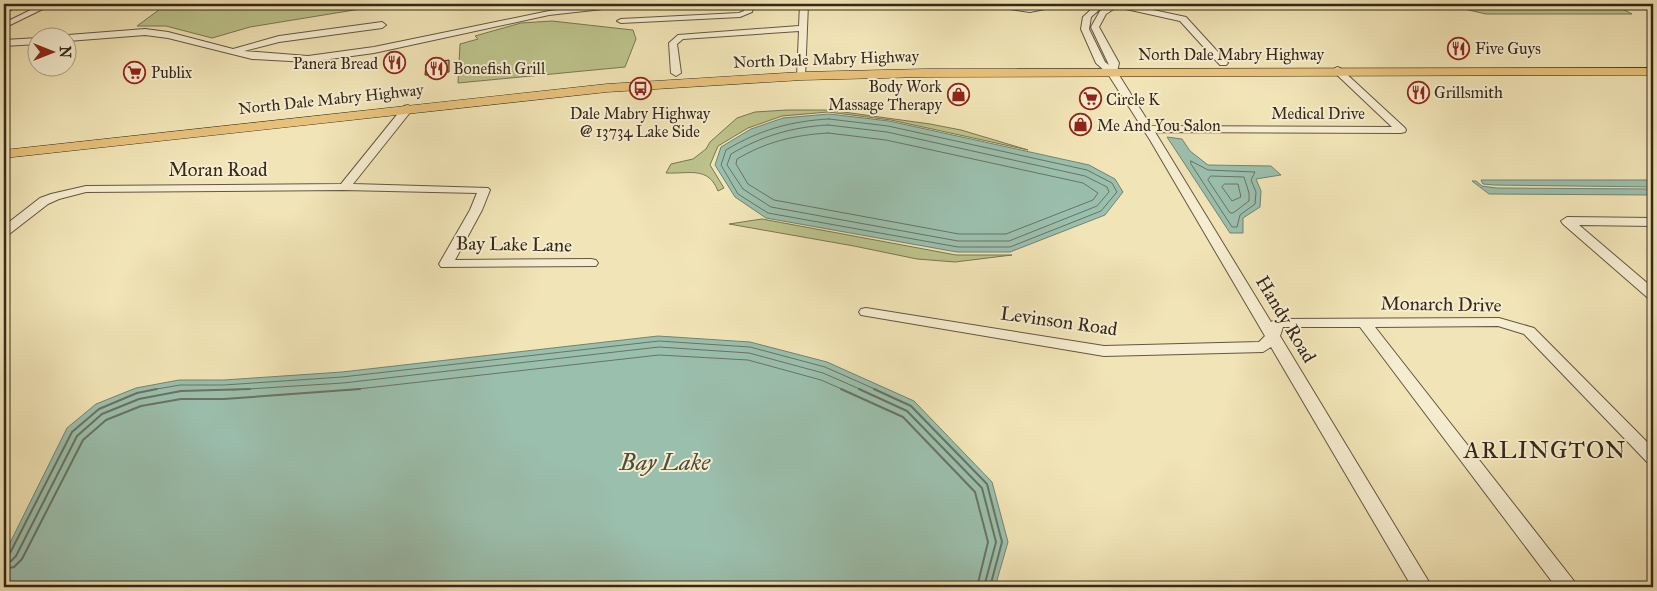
<svg xmlns="http://www.w3.org/2000/svg" width="1657" height="591" font-family="'IM FELL Great Primer',serif">
<style>
.green{fill:#bdc38c;stroke:#797652}
.water{fill:#9bbfad;stroke:#728371}
.lines{fill:none;stroke-linecap:round;stroke-linejoin:round}
.shore-far1{stroke:#687462;stroke-width:1}
.shore{stroke:#687462;stroke-width:2}
.building{fill:#e7ae84;stroke:#352818}
.minor-tunnel{stroke:#cbbe96;stroke-width:9;stroke-dasharray:9 4.5;stroke-linecap:butt}
.minor-casing{stroke:#645740;stroke-width:2}
.major-casing{stroke:#352818;stroke-width:1}
.minor{fill:#f6edd0;fill-rule:evenodd}
.major{fill:#e8c27b;fill-rule:evenodd}
.labels{text-anchor:middle;dominant-baseline:central;stroke-width:4;stroke-linejoin:round;paint-order:stroke}
.far-poi-label{font-size:16px;fill:#352818;stroke:#f6edd0;text-anchor:start}
.far-street-label{font-size:16px;fill:#352818;stroke:#f6edd0}
.street-label{font-size:19px;fill:#352818;stroke:#f6edd0}
.near-neighbourhood-label{font-size:24px;letter-spacing:1px;fill:#352818;stroke:#f6edd0}
.near-water-label{font-size:24px;font-style:italic;fill:#4e4e3d;stroke:#f6edd0}
</style>
<rect width="100%" height="100%" fill="#f1e4b6"/>
<filter id="stains"><feTurbulence type="fractalNoise" baseFrequency=".004" numOctaves="4"/><feColorMatrix values="0 0 0 0 .2 0 0 0 0 .09 0 0 0 0 .02 0 0 0 .5 -.17"/></filter>
<radialGradient id="worn" r=".72"><stop offset=".6" stop-color="#630" stop-opacity="0"/><stop offset="1" stop-color="#630" stop-opacity=".3"/></radialGradient>
<path class="green" d="M167,4H391L250,27L212,38L166,26H137Z
M1348,4H1613L1632,14H1486L1460,8L1366,7Z
M552,21L633,30L636,39L625,67L458,83L460,44L478,39L475,36L521,23Z
M787,110H829L930,124L961,130L1028,150L891,120L828,112L782,116L748,128L718,146L710,165L724,188L718,191C708,166 690,174 666,173L671,164L693,159L706,149L710,142L737,118L755,112Z
M762,219L956,255H1012L955,262L917,259L854,246L729,224Z"/>
<path class="water" d="M829,114L889,121L1089,165L1115,179L1123,192L1105,215L1010,252H957L766,218L735,197L715,165L721,147L751,129L783,118Z
M1167,137L1182,139L1190,151L1208,165L1271,166L1281,175L1256,179L1261,191L1260,207L1243,218V233H1230Z
M1481,180H1653V187L1494,185L1483,184Z
M1472,181H1476L1482,186L1496,188L1653,189V195L1489,194Z
M658,336L750,342L827,362L914,401L992,482L1008,542L995,587H4V555L67,428L96,404L136,388L179,380H224L342,372Z"/>
<g class="lines">
<path class="shore-far1" d="M829,119L888,126L1087,170L1112,183L1117,192L1101,211L1010,247H958L768,213L738,194L721,165L726,150C759,130 791,121 829,119Z
M828,125L887,132L1085,176L1107,187L1109,192L1097,206L1009,241H958L771,207L743,189L727,165L731,154C762,136 792,127 828,125Z
M828,133L886,140L1083,183L1098,193L1093,200L1006,234H959L774,200L748,184L736,164L737,159C766,142 794,135 828,133Z
M1191,161L1208,170L1255,172L1251,180L1256,192L1255,204L1240,215L1237,227H1232L1191,164Z
M1211,176L1244,177L1249,193V201L1233,213H1230L1208,180Z
M1225,184H1238L1241,197L1232,201L1222,187Z
M151,390L180,385H224L342,377L659,341L750,347L825,367L877,390
M232,390L343,383L659,347L749,353L823,373L862,390
M349,390L659,355L748,360L821,380L844,390"/>
<path class="shore" d="M841,389L903,417L975,492L988,542L977,587
M859,389L907,411L982,488L996,542L984,587
M874,389L911,406L987,484L1002,542L990,587
M4,556L10,553L72,432L99,409L137,393L157,389
M4,562L11,561L16,556L77,436L102,414L139,399L181,391L250,389
M4,569L14,567L22,559L83,440L106,420L141,406L181,399H224L360,389"/>
</g>
<path class="building" d="M449,60V72L441,73V75H425L426,64Z"/>
<g class="lines">
<path class="minor-tunnel" d="M547,4L550,6"/>
<defs>
<path id="minor" d="M13,4H23L4,13V8Z
M43,4H53L4,28V23Z
M537,4H545L540,7H537Z
M610,4H633L629,6L549,15L374,53L308,62L252,59L168,38L145,35L68,41V38H64L68,35L145,29L168,32L233,49L279,36L382,22L386,25L382,28L279,42L244,51L308,56L374,47L549,11Z
M746,4H754L752,12L740,17L621,23L617,21L621,19L739,13L744,11Z
M800,4H808L805,78H799L797,76L799,31L683,39L677,44L681,73L676,76L671,73L669,43L678,35L799,26Z
M937,4H1038L1045,9L1030,12L1010,9H954Z
M1097,4H1106L1091,17L1089,29L1105,62L1109,65L1091,27L1100,11L1111,4H1125L1186,17L1228,63L1226,65H1220L1180,21L1117,7L1106,14L1099,27L1119,63L1117,72L1151,126L1392,127L1334,72L1332,70L1337,67L1340,68L1405,128L1406,130L1405,132L1401,133L1155,132L1271,322L1278,319L1499,318L1534,328L1653,448V464L1647,462L1524,334L1498,326L1375,327L1574,581L1577,587H1556L1360,327H1283L1280,336L1432,587H1412L1271,347L1263,352L1104,356L861,315L859,312L861,309L866,308L1104,346L1259,342L1265,336L1150,140L1108,74L1096,63L1081,29L1083,17Z
M38,38V44L4,46V40Z
M408,105L413,108L412,110L353,184L488,188L490,190L482,210L455,260L591,259L596,260L598,263L596,266L441,267L439,264L470,210L477,193L344,190L86,192L59,199L48,204L8,235L4,236V226L40,198L51,194L86,186L341,184L404,106Z
M1567,217L1653,218V226L1579,225L1653,288V299L1648,298L1563,224L1561,221Z"/>
<path id="major" d="M1653,68V75L925,77L802,80L607,92L4,158V150L607,84L802,72L925,69Z"/>
</defs>
<use href="#minor" class="minor-casing"/>
<use href="#major" class="major-casing"/>
<use href="#minor" class="minor"/>
<use href="#major" class="major"/>
</g>
<defs>
<symbol id="restaurant-ring" viewBox="-11 -11 22 22"><circle r="9.5" fill="#f6edd0" stroke="#8f2418" stroke-width="1.5"/><path d="M-5-6h1v4h1v-4h1v4h1v-4h1v5L-1.5 .5V6h-2V.5L-5-1ZM5-6V6H3V1.5H1.5Q1.5-4 5-6Z" fill="#8f2418"/></symbol>
<symbol id="supermarket-ring" viewBox="-11 -11 22 22"><circle r="9.5" fill="#f6edd0" stroke="#8f2418" stroke-width="1.5"/><path d="M-6-5.5h2.5l.6 2H6L4.5 2H-2.5L-4.4-4H-6ZM-1.5 3.2a1.3 1.3 0 1 0 .1 0ZM3 3.2a1.3 1.3 0 1 0 .1 0Z" fill="#8f2418"/></symbol>
<symbol id="bus-ring" viewBox="-11 -11 22 22"><circle r="9.5" fill="#f6edd0" stroke="#8f2418" stroke-width="1.5"/><path d="M-5-6H5V4H4V6H2V4H-2V6H-4V4H-5ZM-3.5-4V0h7V-4ZM-3.5 1.2v1.5H-2V1.2ZM2 1.2v1.5H3.5V1.2Z" fill="#8f2418"/></symbol>
<symbol id="shop-ring" viewBox="-11 -11 22 22"><circle r="9.5" fill="#f6edd0" stroke="#8f2418" stroke-width="1.5"/><path d="M-5-2.5h2.3a2.7 3.5 0 0 1 5.4 0H5L5.5 6h-11ZM-1.5-2.5h3a1.5 2.3 0 0 0-3 0Z" fill="#8f2418"/></symbol>
</defs>
<g fill-rule="evenodd">
<use href="#restaurant-ring" x="1446" y="36" width="25" height="25"/>
<use href="#restaurant-ring" x="382" y="50" width="25" height="25"/>
<use href="#restaurant-ring" x="424" y="56" width="25" height="25"/>
<use href="#supermarket-ring" x="122" y="60" width="25" height="25"/>
<use href="#bus-ring" x="628" y="76" width="25" height="25"/>
<use href="#restaurant-ring" x="1406" y="80" width="25" height="25"/>
<use href="#shop-ring" x="946" y="82" width="25" height="25"/>
<use href="#supermarket-ring" x="1078" y="86" width="25" height="25"/>
<use href="#shop-ring" x="1068" y="112" width="25" height="25"/>
</g>
<g class="labels">
<g class="far-poi-label">
<text x="1475" y="48">Five Guys</text>
<text x="378" y="63" text-anchor="end">Panera Bread</text>
<text x="453" y="68">Bonefish Grill</text>
<text x="151" y="72">Publix</text>
<text x="942" y="86" text-anchor="end">Body Work<tspan x="942" dy="18">Massage Therapy</tspan></text>
<text x="1434" y="92">Grillsmith</text>
<text x="1106" y="99">Circle K</text>
<text x="640" y="113" text-anchor="middle">Dale Mabry Highway<tspan x="640" dy="18">@ 13734 Lake Side</tspan></text>
<text x="1097" y="125">Me And You Salon</text>
</g>
<g class="far-street-label">
<text x="1231" y="54">North Dale Mabry Highway</text>
<text transform="translate(826 59) rotate(-2)">North Dale Mabry Highway</text>
<text transform="translate(331 99) rotate(-6)">North Dale Mabry Highway</text>
<text x="1318" y="113">Medical Drive</text>
</g>
<g class="street-label">
<text x="218" y="169">Moran Road</text>
<text transform="translate(514 244) rotate(1)">Bay Lake Lane</text>
<text transform="translate(1441 304) rotate(1)">Monarch Drive</text>
<text transform="translate(1286 319) rotate(59)">Handy Road</text>
<text transform="translate(1059 321) rotate(8)">Levinson Road</text>
</g>
<g class="near-neighbourhood-label">
<text x="1545" y="450">ARLINGTON</text>
</g>
<g class="near-water-label">
<text x="665" y="462">Bay Lake</text>
</g>
</g>
<rect width="1657" height="591" fill="none" stroke="#f1e4b6" stroke-width="20"/>
<rect x="5" y="5" width="1647" height="581" fill="none" stroke="#352818" stroke-width="2.5"/>
<rect x="10" y="10" width="1637" height="571" fill="none" stroke="#352818"/>
<g transform="translate(52 52) rotate(90)"><circle r="24" fill="#f6edd0" stroke="#a99e86"/>
<path d="M0-4L9 19L0 12L-9 19Z" fill="#8f2418"/>
<text y="-8" font-size="14" font-weight="bold" text-anchor="middle" fill="#352818">N</text>
</g>
<rect width="100%" height="100%" filter="url(#stains)"/>
<rect width="100%" height="100%" fill="url(#worn)"/>
</svg>
